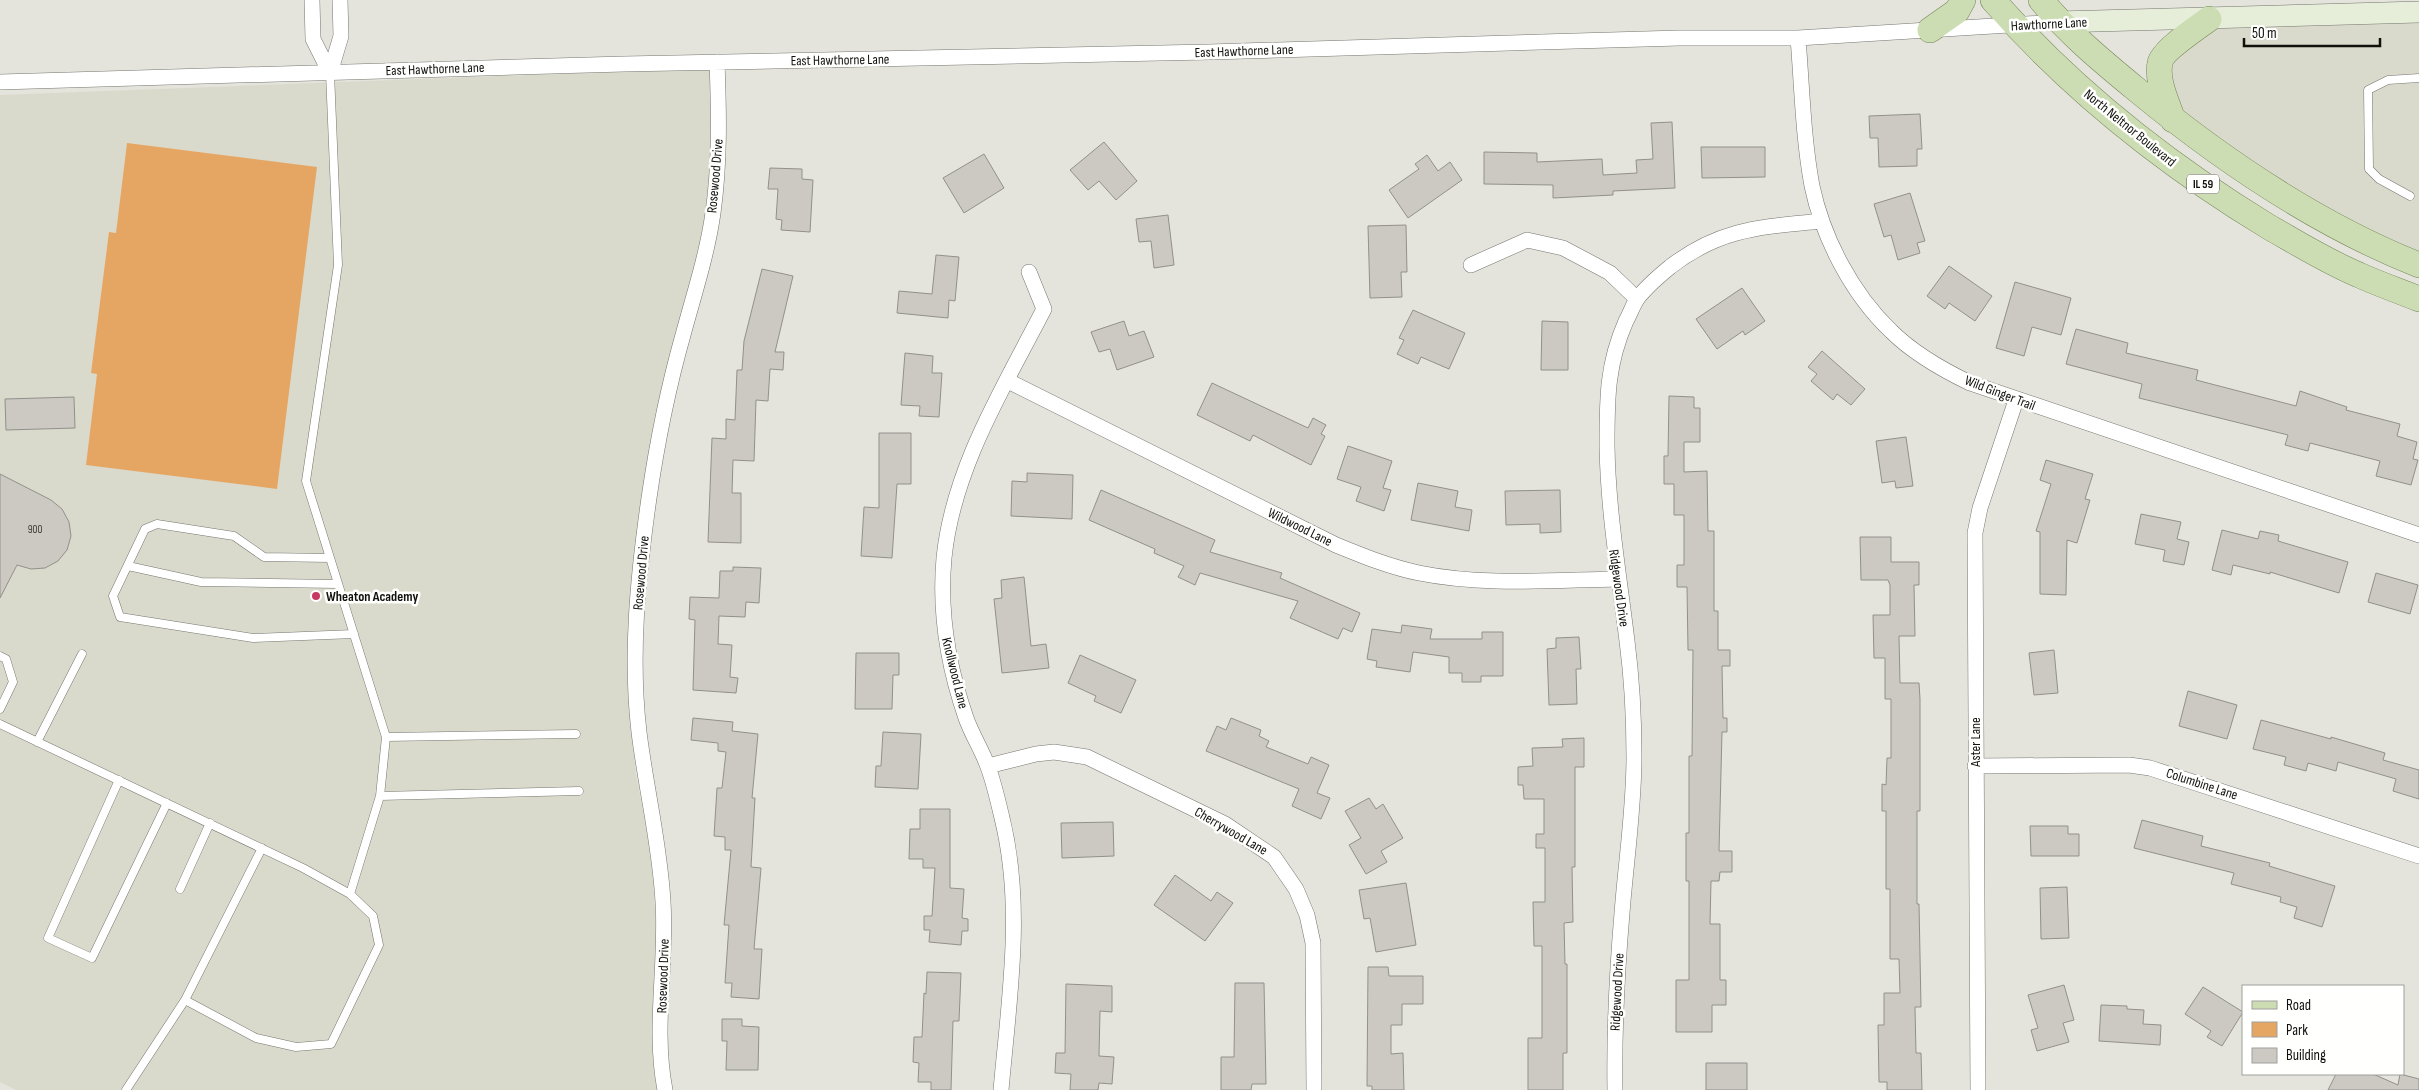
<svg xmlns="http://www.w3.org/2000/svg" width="2419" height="1090" font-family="'Sofia Sans Condensed',sans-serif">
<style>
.built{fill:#dadacc}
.green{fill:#e6a663}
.building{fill:#ccc9c3;stroke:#93908b}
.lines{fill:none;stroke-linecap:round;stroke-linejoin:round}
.lane-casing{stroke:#767670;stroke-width:9}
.street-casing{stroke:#767670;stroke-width:16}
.secondary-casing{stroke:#767670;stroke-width:22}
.primary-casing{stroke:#758658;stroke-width:26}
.lane{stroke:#fff;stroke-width:8}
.street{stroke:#fff;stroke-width:15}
.secondary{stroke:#e6eed9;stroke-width:21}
.primary{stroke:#cdddb3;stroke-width:25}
.poi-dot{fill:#c73961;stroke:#fffffe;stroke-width:2}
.labels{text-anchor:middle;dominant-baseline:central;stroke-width:5;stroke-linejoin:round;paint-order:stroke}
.number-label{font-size:11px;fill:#3f3e3a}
.shield{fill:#fffffe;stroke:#585855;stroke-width:1}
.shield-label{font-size:12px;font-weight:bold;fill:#10100d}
.street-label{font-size:14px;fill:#10100d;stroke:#fffffe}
.poi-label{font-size:14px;font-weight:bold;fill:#10100d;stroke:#fffffe;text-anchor:start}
</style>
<rect width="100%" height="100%" fill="#e4e4dd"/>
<path class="built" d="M2419,12V264L2185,128L2160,62L2209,19Z
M710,68L714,149L701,241L638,536L627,657L636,775L653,859L662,1090H16L0,1082V95Z"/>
<path class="green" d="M127,143L317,167L277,489L86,465L97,374L91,373L109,232L116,233Z"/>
<path class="building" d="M1920,114L1922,149H1917V166L1879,167L1878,138H1870L1869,116Z
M1672,122L1675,188L1613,191V195L1553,198V185L1484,184V152L1537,153V162L1602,159L1603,175L1637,173L1636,160L1653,159L1651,123Z
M1104,142L1137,181L1116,200L1099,181L1088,190L1070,170Z
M1701,147H1765V177L1702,178Z
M984,154L1004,188L964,213L943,178Z
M1427,155L1438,171L1450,162L1462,180L1408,218L1389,190L1419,169L1415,164Z
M770,168L802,169V179L813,180L810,232L781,230L782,220L776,219L778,189H768Z
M1910,193L1925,241L1917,243L1920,253L1898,260L1891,235L1884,237L1874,204Z
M1168,215L1174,265L1154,268L1151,241L1139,242L1136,219Z
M1406,225L1407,272H1401L1402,297L1370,298L1368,226Z
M936,255L959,257L955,301L949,300L948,318L897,313L899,291L932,294Z
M1949,266L1992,296L1975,321L1949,303L1945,309L1927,296Z
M762,269L793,276L775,352H784L783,370L770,369L768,401L756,400L754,461L733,460L732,493H741V543L708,542L712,438L726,439V419L735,420L737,370H742L744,341Z
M2015,282L2071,298L2061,335L2032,327L2024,356L1996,348Z
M1742,288L1765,321L1745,335L1743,331L1717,349L1696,319Z
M1413,310L1465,333L1449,369L1421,357L1418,364L1397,354L1404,340L1399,338Z
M1124,321L1129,336L1144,331L1154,357L1117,370L1110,349L1099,352L1091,332Z
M1542,321L1568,322V370H1541Z
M2076,329L2128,343L2126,353L2198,370L2196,380L2296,406L2300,391L2347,407L2346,410L2400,424L2397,436L2417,442L2413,459L2418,460L2411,485L2376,476L2380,461L2310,443L2308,451L2285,445L2288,435L2139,398L2142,384L2066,364Z
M1822,351L1865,389L1851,405L1837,394L1833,400L1811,381L1817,374L1808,367Z
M905,353L933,356L932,373H942L939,417L919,416L920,406L901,405Z
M1212,383L1308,428L1313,418L1326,425L1321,434L1325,436L1311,465L1253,435L1250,441L1197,415Z
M1669,396L1694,397V408H1700V442H1684V472L1707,471L1708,531H1714V611H1718V650H1730V666H1722L1723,718H1727V732H1722L1719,851H1732V872H1720L1719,881H1711L1710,924H1720V980H1726V1005H1712V1032H1676V980H1689V881H1686V833H1689V756H1692L1693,650H1688L1687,587H1677V565H1684V515H1674V484H1664V456H1668Z
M74,397L75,428L6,430L5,399Z
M879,433H911V484H897L892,558L861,556L864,507L879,508Z
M1906,437L1913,486L1896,488L1895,481L1882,483L1876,441Z
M1348,446L1392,461L1383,488L1391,490L1384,511L1356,501L1361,487L1337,479Z
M2046,460L2093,474L2085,499L2090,500L2077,543L2067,540L2066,595L2040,594V532L2036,531L2051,484L2040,480Z
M1027,473L1073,475L1072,519L1011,516L1012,481L1027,482Z
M0,474L51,500L62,509L69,522L71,536L67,550L58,561L45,568L31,569L17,565L0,598Z
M1418,483L1458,491L1455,507L1472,510L1469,531L1411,520Z
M1101,490L1215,540L1210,552L1282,573L1280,578L1360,613L1352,632L1343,628L1338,639L1290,618L1298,601L1200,573L1195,585L1178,577L1184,566L1154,553L1155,549L1089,520Z
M1560,490L1561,532L1540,533V524L1506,525L1505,491Z
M2141,514L2181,522L2177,539L2189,542L2184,565L2163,561L2165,550L2135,544Z
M2222,530L2258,539L2260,531L2279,535L2278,541L2348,562L2339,593L2270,572V574L2233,565L2231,575L2212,570Z
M1860,537H1891V562H1919V585H1914L1915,636H1899L1900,683H1919L1920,699V811H1917V904H1919L1921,1007H1915L1916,1053H1921L1922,1090H1887V1082H1879L1878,1025H1884V993H1900L1899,959H1890V889H1886V811H1882V784L1886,785L1887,758H1891V699H1885V658H1874L1873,615H1890V585L1888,580H1861Z
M733,567L761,568L759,603L746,602L745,617L719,616L718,644L732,645L730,677L738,678L736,693L693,690L695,620L689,619L690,597L719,598L720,571H733Z
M2376,573L2418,585L2410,614L2368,602Z
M1024,577L1031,646L1046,644L1049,668L1002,673L994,599L1002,598L1001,580Z
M1402,625L1432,629L1430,639H1482V632H1503V676H1481V682H1462V673H1449V657L1413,652L1410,672L1376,667L1377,661L1367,659L1372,629L1401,633Z
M1579,637L1581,669H1576L1577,704L1549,705L1547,649L1556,648V638Z
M2054,650L2058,693L2034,695L2029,653Z
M856,653H899V675H893L892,709H855Z
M1080,655L1136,680L1121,713L1094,701L1096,696L1068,683Z
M2188,691L2237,705L2227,739L2179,726Z
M693,718L733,722L732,731L758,734L752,798H755L751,867L761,868L754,949H762L759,999L731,997L732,983H725L729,925H724L731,850H725V837L714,836L717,788H722L726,752L718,751V743L691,740Z
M1231,718L1261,730L1259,736L1269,741L1266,747L1308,764L1311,757L1329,765L1317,793L1330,798L1321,819L1292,806L1299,789L1206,751L1217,726L1226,730Z
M2261,720L2331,739V737L2385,753L2383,760L2419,770V799L2393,791L2396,779L2338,762L2336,771L2308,763L2306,771L2284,765L2286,757L2253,749Z
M883,732L921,734L918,789L875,787L876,766H881Z
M1584,738V767H1575V867H1572L1573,922L1564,923L1565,964H1567V1053H1563V1090H1528V1038H1542V946H1534L1533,902H1545V848H1536V834H1544V799H1524L1523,785H1518V767L1533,766L1532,748L1563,747L1562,739Z
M1369,798L1376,809L1383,804L1403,838L1381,851L1387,862L1366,874L1349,845L1361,838L1345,811Z
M920,809H950V888L964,889L962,918L968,919V931H962L961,945L929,942L930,930H924V916H932L935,868H923V859H909L910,829H920Z
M2142,820L2203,836L2201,846L2270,863L2269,866L2335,886L2322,927L2294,918L2297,907L2280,902L2281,897L2231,884L2234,873L2134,848Z
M1113,822L1114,856L1062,858L1061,823Z
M2030,826H2068V834H2079V856H2031Z
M1175,875L1211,901L1217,892L1233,903L1205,941L1154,905Z
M1406,883L1416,945L1376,952L1370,918L1364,919L1359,890Z
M2067,887L2069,938L2041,939L2040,888Z
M1368,967H1388L1389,976H1423V1004H1402V1025H1391V1054L1403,1053L1404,1090H1372V1086H1367Z
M927,972L961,973L959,1021H953L951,1090H931V1082H918L919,1063L913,1062L914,1037H922L924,993L926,994Z
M1235,983H1264L1266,1084H1252L1251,1090H1221V1057H1234Z
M1066,984L1112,986V1012L1100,1011L1099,1056L1114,1057L1112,1084L1099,1083L1098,1090H1070L1071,1074L1055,1073L1056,1053H1065Z
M2064,985L2074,1020L2063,1023L2069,1042L2037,1051L2031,1030L2038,1028L2028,995Z
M2203,987L2243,1012L2222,1046L2207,1037L2211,1031L2185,1014Z
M2101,1005L2127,1006V1009L2144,1010L2143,1024L2161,1025L2160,1045L2099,1041Z
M722,1019H742V1026L759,1027L758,1070H726L727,1041H722Z
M1706,1063H1747V1090H1706Z
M2336,1074H2373L2398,1085L2400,1074L2419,1079V1090H2328Z"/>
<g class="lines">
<defs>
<path id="lane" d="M2410,196L2379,179L2369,169L2368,90L2388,80L2419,78
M330,558L264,557L234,536L157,524L145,529L113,596L120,617L253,638L354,634
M128,566L201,582L338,584
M0,656L6,659L13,682L0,709
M0,724L303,868L350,894L380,796L386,737L306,481L338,265L330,73
M386,737L576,734
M37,742L82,654
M119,780L48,938L92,958L167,803
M380,796L579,791
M180,889L210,823
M185,1000L256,1038L296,1047L331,1044L379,945L373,916L350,894
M126,1090L185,1000L262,848"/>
<path id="street" d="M312,0L313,39L330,73
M1798,38C1802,87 1803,137 1812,186C1823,238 1852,294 1891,331C1913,353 1943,370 1970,383L2419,535
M330,73L341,36L340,0
M0,82L624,64L1209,52L1679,38H1798L2059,22
M1471,265L1527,240L1563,248L1610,273L1637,299
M1008,381L1336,545C1363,556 1390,567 1419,573C1483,586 1552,580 1618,579
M988,766L1036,754L1054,752L1087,757L1225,824L1274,857L1296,889L1307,915L1313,943L1314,1090
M1975,766L2129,765L2150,768L2419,856
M665,1090C653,1029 667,964 663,902C660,845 646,789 639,732C630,655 638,575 649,498C657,443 668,388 683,335C694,294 707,255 713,213C720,162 719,113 717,62
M1001,1090C1009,999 1024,907 1002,818C998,801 994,783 988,767C982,750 972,735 966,718C948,666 939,613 944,558C953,468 1004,387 1044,309L1029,272
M1615,1090C1614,1031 1617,972 1622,913C1626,861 1634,809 1634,757C1634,718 1632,679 1627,641C1619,574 1608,512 1607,445C1607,398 1607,364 1626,321C1630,314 1633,305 1637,299C1646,287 1659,276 1670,267C1720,228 1762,227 1822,221
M1978,1090L1975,533L1980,508L2016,400"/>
<path id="secondary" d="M2059,22L2419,12"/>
<path id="primary" d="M1993,0C2072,90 2167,165 2269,227C2299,244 2328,262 2359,275C2379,284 2399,291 2419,299
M2041,0C2069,34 2103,62 2137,90C2222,160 2316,224 2419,265
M1930,30L1957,11L1963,0
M2173,120C2168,104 2156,81 2160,63C2162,51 2198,27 2209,19"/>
</defs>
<use href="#lane" class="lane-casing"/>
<use href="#street" class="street-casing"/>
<use href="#secondary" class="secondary-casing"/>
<use href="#primary" class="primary-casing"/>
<use href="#lane" class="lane"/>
<use href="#street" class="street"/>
<use href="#secondary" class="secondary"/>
<use href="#primary" class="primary"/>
</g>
<circle class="poi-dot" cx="316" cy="596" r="5"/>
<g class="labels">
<g class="number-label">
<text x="35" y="529">900</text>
</g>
<rect class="shield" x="2187" y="174.5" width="32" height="19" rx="4"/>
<g class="shield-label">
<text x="2203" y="184">IL 59</text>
</g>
<g class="street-label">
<text transform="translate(2049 24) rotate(-3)">Hawthorne Lane</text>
<text transform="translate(1244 51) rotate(-2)">East Hawthorne Lane</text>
<text transform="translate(840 60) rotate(-1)">East Hawthorne Lane</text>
<text transform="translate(435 69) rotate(-2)">East Hawthorne Lane</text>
<text transform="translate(2130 128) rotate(39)">North Neltnor Boulevard</text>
<text transform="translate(715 176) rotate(-85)">Rosewood Drive</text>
<text transform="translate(2000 393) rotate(21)">Wild Ginger Trail</text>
<text transform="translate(1300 527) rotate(26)">Wildwood Lane</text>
<text transform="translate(641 573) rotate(-85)">Rosewood Drive</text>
<text transform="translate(1619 588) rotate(82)">Ridgewood Drive</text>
<text transform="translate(955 673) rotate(76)">Knollwood Lane</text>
<text transform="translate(1975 742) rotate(-90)">Aster Lane</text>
<text transform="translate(2202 784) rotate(18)">Columbine Lane</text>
<text transform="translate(1231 831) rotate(30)">Cherrywood Lane</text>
<text transform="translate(663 976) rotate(-88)">Rosewood Drive</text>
<text transform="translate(1617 992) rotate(-87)">Ridgewood Drive</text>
</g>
<g class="poi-label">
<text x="326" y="596">Wheaton Academy</text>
</g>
</g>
<rect x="2242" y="985" width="162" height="90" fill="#fffffe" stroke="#9f9f9e"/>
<rect x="2252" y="1001" width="25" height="8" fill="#cdddb3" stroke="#9f9f9e"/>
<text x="2286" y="1010" font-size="15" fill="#10100d">Road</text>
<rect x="2252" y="1022" width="25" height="15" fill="#e6a663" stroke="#9f9f9e"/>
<text x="2286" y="1035" font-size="15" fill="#10100d">Park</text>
<rect x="2252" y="1048" width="25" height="15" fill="#ccc9c3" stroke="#9f9f9e"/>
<text x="2286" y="1060" font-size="15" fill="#10100d">Building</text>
<path d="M2244 38v8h136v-8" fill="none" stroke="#10100d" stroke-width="2.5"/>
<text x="2252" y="38" font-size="15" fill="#10100d" stroke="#fffffe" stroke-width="4" paint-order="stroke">50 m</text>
</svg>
